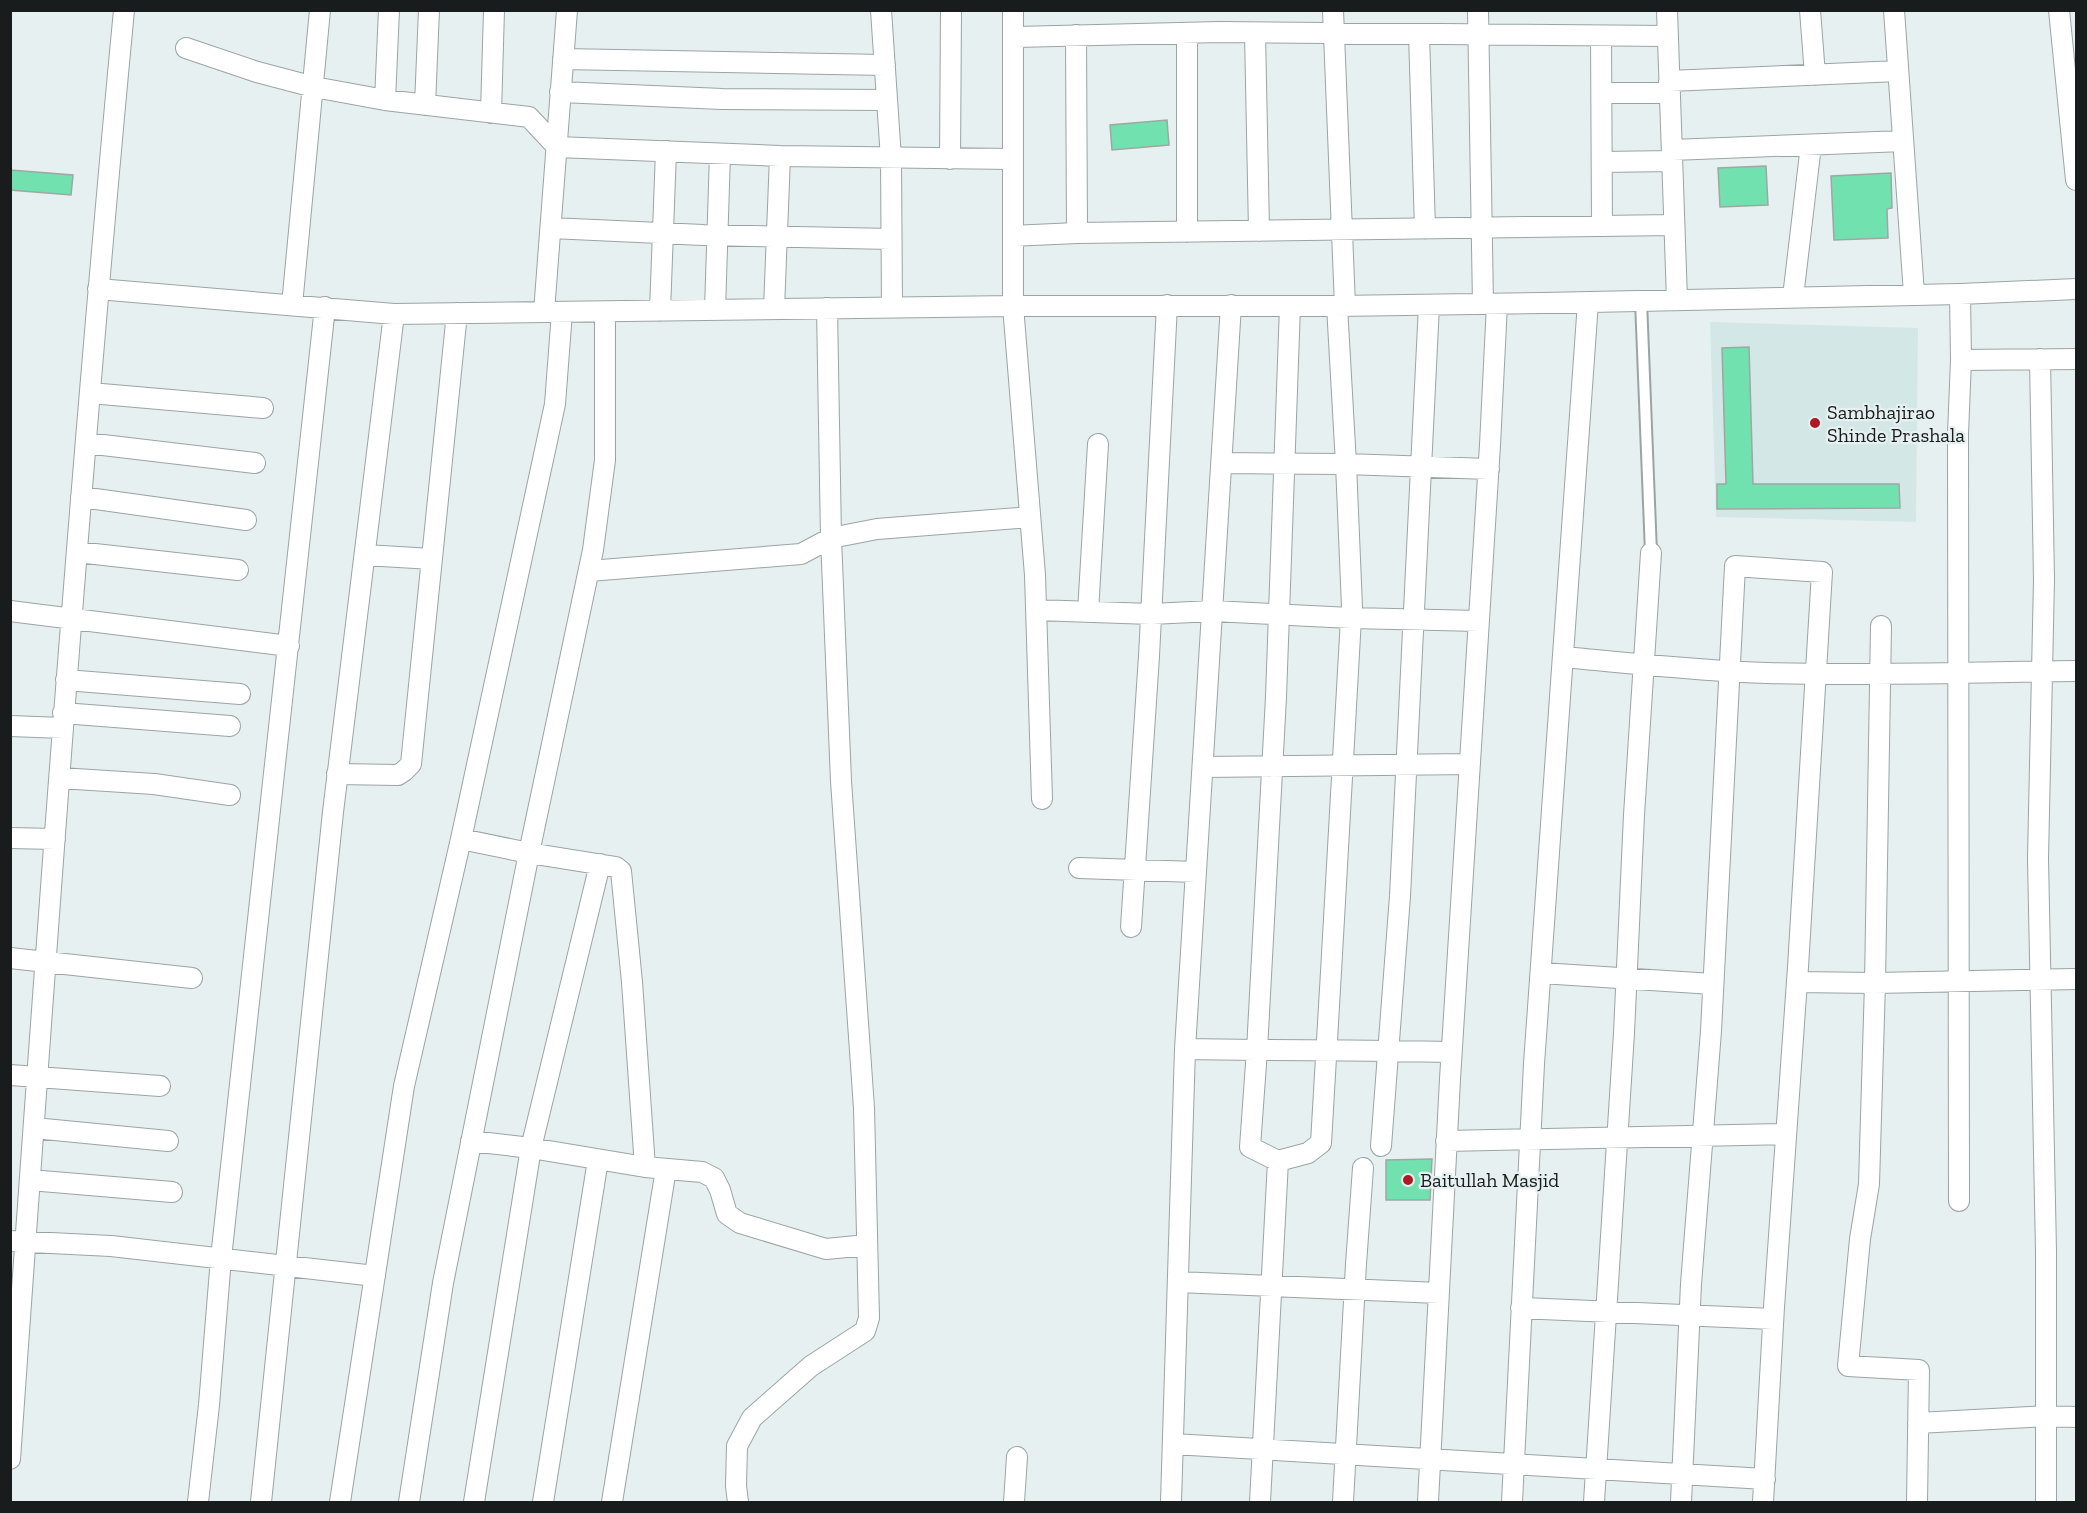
<svg xmlns="http://www.w3.org/2000/svg" width="2087" height="1513" font-family="'Zilla Slab',serif">
<style>
.built{fill:#d3e7e7}
.building{fill:#71e1af;stroke:#9fa7a2;stroke-width:1.5}
.lines{fill:none;stroke-linecap:round;stroke-linejoin:round}
.service-casing{stroke:#9ba4a4;stroke-width:14}
.minor-casing{stroke:#9ba4a4;stroke-width:22}
.service{stroke:#fff;stroke-width:10}
.minor{stroke:#fff;stroke-width:20}
.poi-dot{fill:#ad1a21;stroke:#e6f0f0;stroke-width:2}
.labels{text-anchor:middle;dominant-baseline:central;stroke-width:4.5;stroke-linejoin:round;paint-order:stroke}
.poi-label{font-size:20px;fill:#181c1c;stroke:#e6f0f0;text-anchor:start}
</style>
<rect width="100%" height="100%" fill="#e6f0f0"/>
<path class="built" d="M1710,322L1918,328L1916,522L1716,517Z"/>
<path class="building" d="M1167,120L1169,145L1112,150L1110,125Z
M1766,166L1768,205L1720,207L1718,168Z
M10,170L73,175L71,195L10,190Z
M1891,173L1892,208L1887,209L1888,238L1834,240L1831,176Z
M1749,347L1753,484H1899L1900,508L1717,509V484H1726L1722,348Z
M1432,1159L1430,1200H1386V1160Z"/>
<g class="lines">
<defs>
<path id="service" d="M1641,301L1651,553"/>
<path id="minor" d="M881,10L891,159L892,307
M1013,10V306L1035,575L1042,799
M1333,10L1345,306
M1478,10L1483,304
M1667,10L1677,300
M1810,10L1815,75
M1894,10L1914,294
M2059,10L2076,180
M1255,33L1259,231
M1419,34L1425,229
M1076,35L1077,233
M1601,36L1602,226
M1013,37L1220,32L1668,36
M186,48L257,72L314,87L385,100L529,117L557,147L780,156L1013,159
M563,59L885,65
M1669,81L1898,71
M560,92L722,99L887,100
M1602,93H1670
M385,100L389,10
M425,105L429,10
M491,113L494,10
M1672,150L1903,141
M950,159L951,10
M1602,162L1672,161
M551,228L703,235L891,239
M1187,232V33
M1013,236L1077,233L1674,225
M98,289L394,314L1013,306H1337L1543,303L1960,294L2076,289
M1793,297L1811,145
M292,305L320,10
M1231,305L1185,1049L1257,1050L1276,697L1290,306
M1337,306L1346,464L1352,607L1351,618C1342,793 1331,968 1321,1143L1308,1153L1278,1161L1250,1147L1257,1050C1322,1050 1387,1051 1451,1052
M774,309L780,156
M715,310L720,154
M660,311L666,151
M544,312L567,10
M2040,359L2044,579L2038,859L2046,1251V1502
M1961,360L2076,359
M90,393L263,408
M86,443L255,463
M1223,463L1346,464L1489,469
M81,497L246,520
M77,552L238,570
M365,555L432,559
M589,571L801,554L831,538L877,529L1030,517
M1036,610L1151,614L1213,611L1351,618L1479,621
M10,611L289,646
M1088,612L1098,444
M1881,626L1875,983L1869,1184L1860,1239L1848,1366L1919,1370L1917,1502
M1563,657C1630,663 1699,671 1767,673C1870,676 1973,672 2076,671
M66,680L240,694
M63,713L230,726
M10,726L63,728
M1203,767L1470,764
M337,774L398,775L404,771L411,764L457,313
M60,778L154,784L230,795
M10,838L55,839
M461,839L529,853L616,867L621,871L632,982L645,1167
M1079,868L1196,872
M1131,927L1149,656L1167,305
M10,958L192,978
M1541,973L1713,984
M1797,982L1875,983L2076,979
M10,1075L160,1086
M34,1128L168,1141
M471,1141L531,1148L645,1167L702,1172L714,1178L720,1190L727,1214L740,1223L826,1249L867,1245
M1446,1141L1786,1134
M1381,1146L1400,896L1429,305
M30,1180L172,1192
M1959,1201L1958,434L1961,360L1960,294
M10,1241L111,1246L375,1276
M1178,1282L1439,1293
M1521,1308L1773,1319
M1918,1423L2046,1416L2076,1417
M1173,1444L1765,1479
M10,1459C44,976 78,493 124,10
M198,1502L209,1405L221,1258L325,307
M261,1502L333,812L394,314
M340,1502L404,1086L461,839L555,404L562,312
M409,1502L443,1283L529,853L593,550L605,460V312
M474,1502L531,1148L600,864
M543,1502L598,1160
M612,1502L666,1169
M738,1502L736,1486L737,1446L752,1418L811,1366L865,1331L869,1318L864,1108L841,781L831,538L827,308
M1014,1502L1017,1457
M1171,1502L1185,1049
M1260,1502L1278,1161
M1343,1502L1356,1264L1363,1168
M1428,1502L1450,1079L1490,445L1497,304
M1512,1502L1534,1064L1588,302
M1594,1502L1624,1033L1634,815L1651,553
M1681,1502L1691,1284L1711,1031L1735,566L1822,572L1798,967L1774,1307L1763,1502"/>
</defs>
<use href="#service" class="service-casing"/>
<use href="#minor" class="minor-casing"/>
<use href="#service" class="service"/>
<use href="#minor" class="minor"/>
</g>
<g class="poi-dot">
<circle cx="1815" cy="423" r="6"/>
<circle cx="1408" cy="1180" r="6"/>
</g>
<g class="labels">
<g class="poi-label">
<text x="1827" y="412">Sambhajirao<tspan x="1827" dy="23">Shinde Prashala</tspan></text>
<text x="1420" y="1180">Baitullah Masjid</text>
</g>
</g>
<rect width="2087" height="1513" fill="none" stroke="#181c1c" stroke-width="24"/>
</svg>
